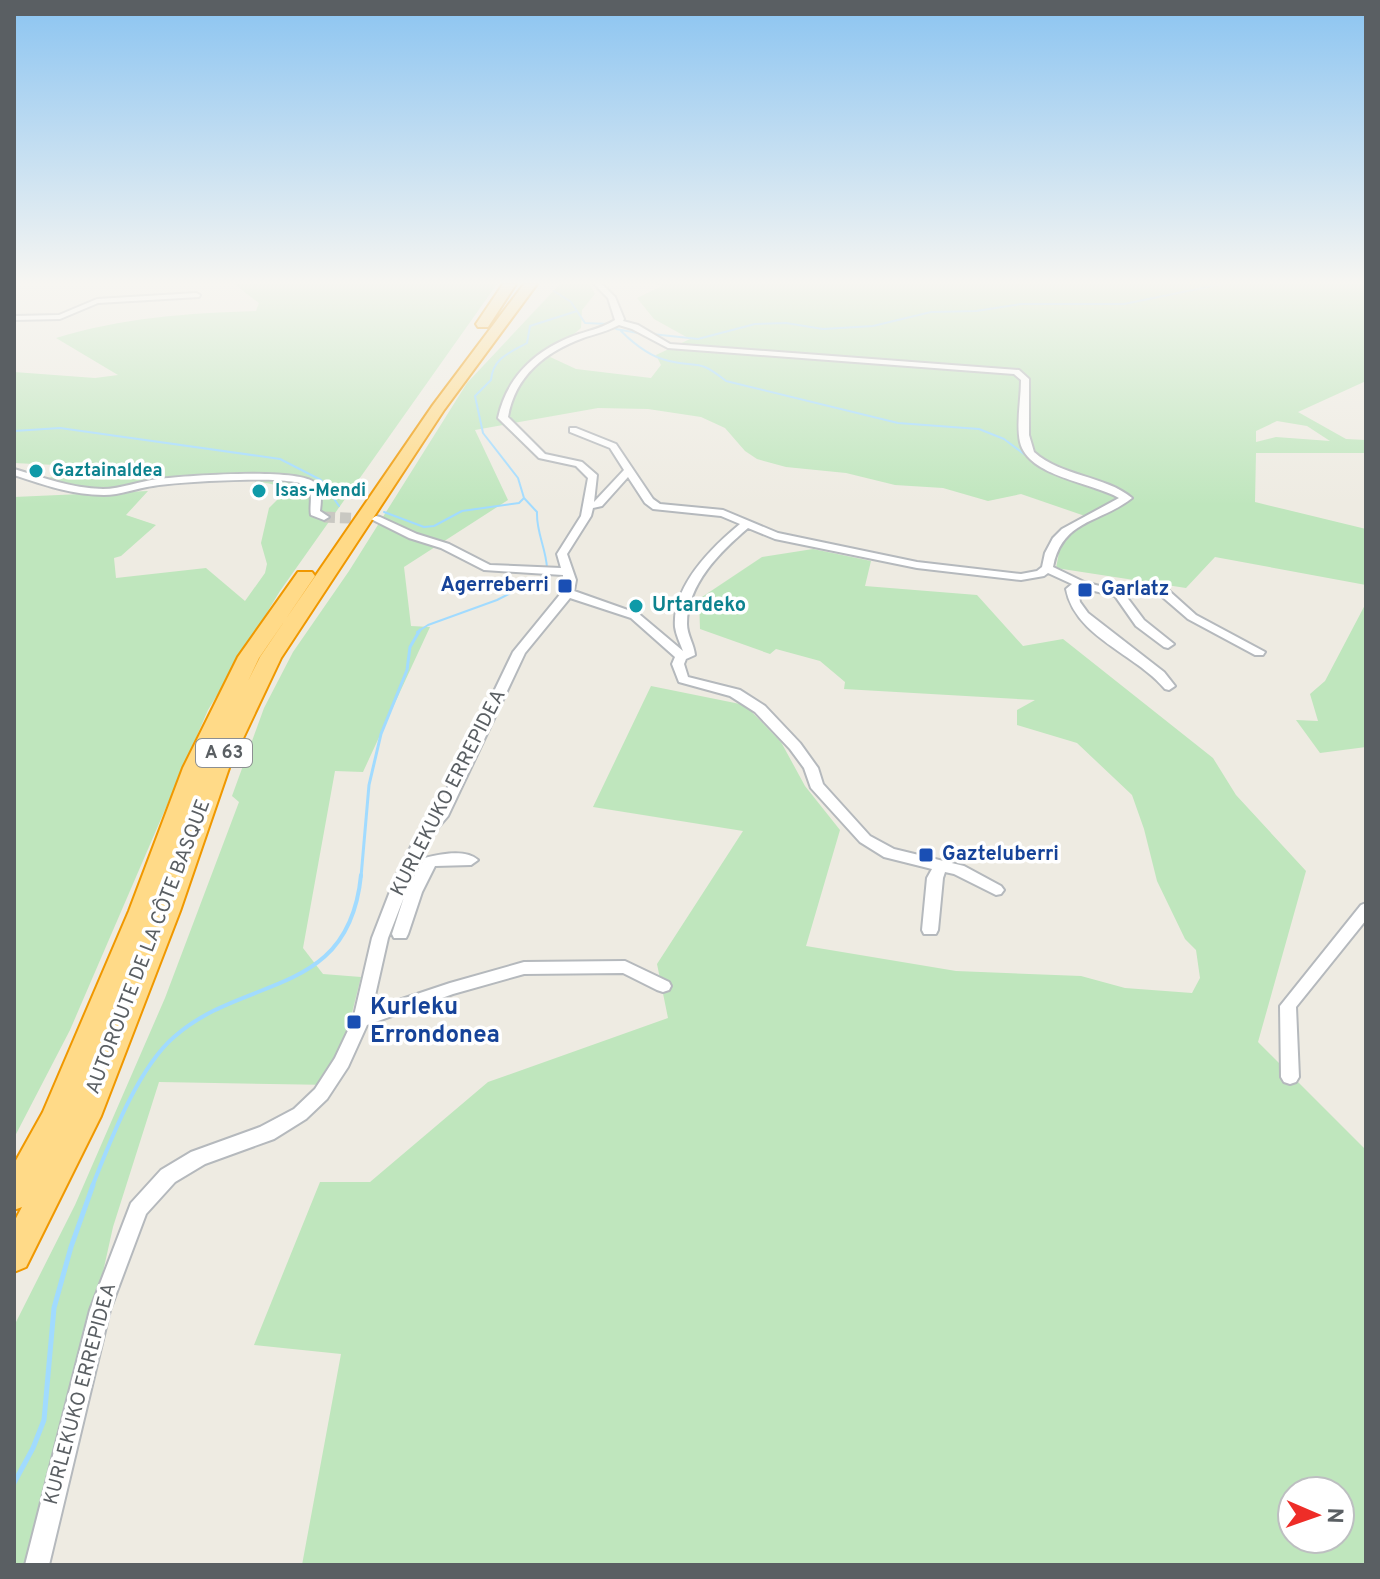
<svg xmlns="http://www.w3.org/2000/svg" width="1380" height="1579" font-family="Overpass,sans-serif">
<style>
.green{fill:#bfe6bd;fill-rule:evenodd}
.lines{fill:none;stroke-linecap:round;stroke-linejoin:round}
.stream-far3{stroke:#a1dbff;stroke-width:2}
.stream-far2{stroke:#a1dbff;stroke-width:3}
.stream-far1{stroke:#a1dbff;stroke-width:4}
.stream{stroke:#a1dbff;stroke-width:5}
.minor-tunnel{stroke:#c9c8c2;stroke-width:11;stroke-dasharray:11 5;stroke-linecap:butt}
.minor-casing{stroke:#b5b9bd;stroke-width:4}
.motorway-casing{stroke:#f09800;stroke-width:4}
.minor{fill:#fff;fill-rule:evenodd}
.motorway{fill:#ffda88;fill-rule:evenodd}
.culture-dot{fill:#0f9aa8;stroke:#fff;stroke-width:3}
.transit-dot{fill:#1a4fb4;stroke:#fff;stroke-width:3}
.labels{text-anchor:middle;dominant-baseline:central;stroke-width:7;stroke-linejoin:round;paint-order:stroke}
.far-culture-label{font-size:18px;font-weight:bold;fill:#0d838f;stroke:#fff;text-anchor:start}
.shield{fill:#fff;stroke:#8c8f92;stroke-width:2}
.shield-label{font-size:18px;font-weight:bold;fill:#5a5f63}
.transit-label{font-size:20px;font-weight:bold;fill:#164399;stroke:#fff;text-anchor:start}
.culture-label{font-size:20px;font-weight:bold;fill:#0d838f;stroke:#fff;text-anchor:start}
.street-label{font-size:20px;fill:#5a5f63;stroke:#fff}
.near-transit-label{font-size:24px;font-weight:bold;fill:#164399;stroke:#fff;text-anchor:start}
</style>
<rect width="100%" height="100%" fill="#eeebe2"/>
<path class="green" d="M234,284H497L280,591L208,710L70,1030L14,1138V497L148,491L126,515L156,525L121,556L114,558L116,578L206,568L245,601L265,573L267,564L261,543L269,508L288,489C208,461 123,504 42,481L76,466L14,463V372L95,378L118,375L56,338C120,318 189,313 256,311L259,303Z
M560,284H590L595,294L582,310L581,328L548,356L576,369L651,378L661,365L656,355L690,339L654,319L637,298L662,286L655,284H1366V381L1298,412L1346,439L1366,440V453H1256L1255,502L1366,529V585L1215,557L1186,588L1056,568L1062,537L1085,516L1021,494L988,501L943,488L895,485L846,473L786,467L757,459L745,451L725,428L701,417L648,409L598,408L475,430L508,500L404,567L411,626L430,627L363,772L335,771L303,948L323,974L361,977L334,1085L159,1082L113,1227L38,1565H14V1326L75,1205L165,998L239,802L232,796L264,708L293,652L349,571L467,383ZM1277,421L1307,426L1330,441L1276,437L1256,442V431Z
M813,549L871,561L865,586L977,595L1023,646L1063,639L1213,758L1236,795L1306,871L1258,1042L1366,1150V1565H302L341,1354L254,1345L320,1182H370L488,1082L668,1018L657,964L743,831L593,807L651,686L745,705L781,742L805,786L840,830L806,946L956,971L1081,976L1125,988L1192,993L1200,978L1196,950L1185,939L1157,881L1144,829L1132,795L1077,743L1017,725V710L1035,700L844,689L845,682L820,661L776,649L770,654L700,629L699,599L762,557ZM1292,1491H1340V1539H1292Z
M1366,603V747L1320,753L1296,720L1318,721L1310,694L1325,681Z"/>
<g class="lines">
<path class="stream-far3" d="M554,291L571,302L585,323L609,324
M616,329L638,333
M621,331C634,344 650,357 669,361C700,368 697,358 726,381L898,423L979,429L1004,439L1037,464
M652,334L698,339L755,324L786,323L823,329L873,326L931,312L976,311L1021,304H1124L1222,284
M14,431L60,428L280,459L321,480L339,506
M1084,484L1110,494
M524,498L537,512C536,532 546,548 547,568
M384,512L424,527L434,526L462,511L519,503L524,498L518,478L483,433L475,396L491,380C493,358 509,353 527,343L530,326L577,311
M417,632L428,625L497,600L544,576"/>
<path class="stream-far2" d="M361,877L369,785L381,734L407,670L410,647L420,630"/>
<path class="stream-far1" d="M92,1187C110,1142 137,1069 174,1037C245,974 349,999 361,875"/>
<path class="stream" d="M14,1483L33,1448L44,1420L54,1308L71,1247L93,1185"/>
<path class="minor-tunnel" d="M324,517L372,519"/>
<defs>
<path id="minor" d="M594,284H602L615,297L624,319L623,321L638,325L670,344L1019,370L1029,379V435L1034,452C1062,477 1104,475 1132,498C1101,523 1062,519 1053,567L1084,582L1119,591L1143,585L1167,589L1196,615L1265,652L1263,655H1255L1188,619L1159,594L1143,591L1126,596L1144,620L1174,644L1168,648L1164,647L1136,626L1115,596L1082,588L1078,590L1080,602L1088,613L1164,672L1175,686L1169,690L1165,689C1136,654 1075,637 1066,589L1072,584L1048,573L1044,576L1021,580L917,568L775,539L748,528C720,552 687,584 687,624C687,635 694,644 695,655L686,659L684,664L688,677L740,690L765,706L800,743L818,768L823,784L870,836L894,849L964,866L1001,886L1004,890L1001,894L996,895L954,874L945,872L943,878L938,930L936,934H924L922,930L927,878L932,869L884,857L860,842L811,788L804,768L790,749L755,712L730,696L679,682L672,664L675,657L631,618L570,598L525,653L448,816L430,837L408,887L425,858C440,854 466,849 478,860L471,865L435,866L422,892L408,934L406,938H394L392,934L404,897L388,938L372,1009L450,983L524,962L625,961L669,982L671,986L669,990L663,992L657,990L623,973L524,974L453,994L367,1025L348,1067L327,1099L306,1119L274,1139L205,1164L175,1182L146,1214L110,1310L49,1565H25L90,1310L131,1203L161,1170L191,1152L260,1127L294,1109L315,1089L335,1058L353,1020L372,938L396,876L417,835L435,814L513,652L562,592L563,575L484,570L441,548L409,538L371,519L376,516L380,517L417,534L449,544L490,565L561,568L557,554L581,516L588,478L576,466L539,458L498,418C507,375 538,348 579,334C592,330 604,327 615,320L608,298ZM619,325L632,329L668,348L1014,374L1021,380C1021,400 1016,423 1020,442C1028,477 1092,482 1119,498L1062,529L1053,538L1045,553L1042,567L1037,571L1021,574L917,562L778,533L723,510L660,504L653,499L616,444L576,428H570V432L610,448L624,470L594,502L597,475L582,462L545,454L508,417C515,376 545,352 583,338C595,334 608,331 619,325ZM628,477L645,503L653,509L721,516L740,524C711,548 672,586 675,627C676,635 680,643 683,651L639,614L574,591L576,580L567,554L591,516L593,508L602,506Z
M196,293L200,295L199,297L98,303L60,319L14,320V316L59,315L97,299Z
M14,469C45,478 70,488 103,489C121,489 140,481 158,479C184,476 299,467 315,483C323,491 321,501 320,511L329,517L324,520L311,515C309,507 314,492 307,486C293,474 176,482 153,486C137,488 120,495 104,495C72,495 44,485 14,475Z
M1366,903V920L1296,1007L1299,1077L1296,1082L1290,1084L1284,1082L1281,1077L1280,1006L1361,905Z"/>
<path id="motorway" d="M503,284H516L488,327H478L476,324Z
M524,284H537L444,410L281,658L229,768L180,911L101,1116L26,1267L14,1272V1222L22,1207L14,1210V1164L43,1112L129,911L183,768L238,657L298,572H312L315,576L260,657L248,681L259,658L433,405Z"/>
</defs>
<use href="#minor" class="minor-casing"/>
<use href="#motorway" class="motorway-casing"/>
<use href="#minor" class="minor"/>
<use href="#motorway" class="motorway"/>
</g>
<linearGradient id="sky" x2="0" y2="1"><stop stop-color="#8bc4f1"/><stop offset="0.56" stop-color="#f7f6f2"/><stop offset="1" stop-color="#f7f6f2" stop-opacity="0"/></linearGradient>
<rect width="1380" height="505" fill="url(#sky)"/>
<g class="culture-dot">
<circle cx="36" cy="471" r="8"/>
<circle cx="259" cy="491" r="8"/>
<circle cx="636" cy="606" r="8"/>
</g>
<g class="transit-dot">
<rect x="557" y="578" width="16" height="16" rx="4"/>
<rect x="1077" y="582" width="16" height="16" rx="4"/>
<rect x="918" y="847" width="16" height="16" rx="4"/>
<rect x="346" y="1014" width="16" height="16" rx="4"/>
</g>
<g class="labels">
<g class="far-culture-label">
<text x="52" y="471">Gaztainaldea</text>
<text x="275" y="491">Isas-Mendi</text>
</g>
<rect class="shield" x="196" y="739" width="56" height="28" rx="6"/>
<g class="shield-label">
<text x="224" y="753">A 63</text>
</g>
<g class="transit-label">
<text x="549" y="586" text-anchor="end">Agerreberri</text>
<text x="1101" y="590">Garlatz</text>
<text x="942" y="855">Gazteluberri</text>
</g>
<g class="culture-label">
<text x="652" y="606">Urtardeko</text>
</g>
<g class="street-label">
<text transform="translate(449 793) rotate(-63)">KURLEKUKO ERREPIDEA</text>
<text transform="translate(149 947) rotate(-69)">AUTOROUTE DE LA CÔTE BASQUE</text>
<text transform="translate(81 1394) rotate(-75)">KURLEKUKO ERREPIDEA</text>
</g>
<g class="near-transit-label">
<text x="370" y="1008">Kurleku<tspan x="370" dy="28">Errondonea</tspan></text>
</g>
</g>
<rect width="1380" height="1579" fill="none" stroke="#5a5f63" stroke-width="32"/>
<g transform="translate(1316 1515) rotate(92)"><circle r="38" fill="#ffffff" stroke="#bdbfc1" stroke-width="2"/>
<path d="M0-6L14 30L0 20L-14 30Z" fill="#ee2d28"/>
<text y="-12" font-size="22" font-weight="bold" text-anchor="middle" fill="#5a5f63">N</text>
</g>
</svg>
